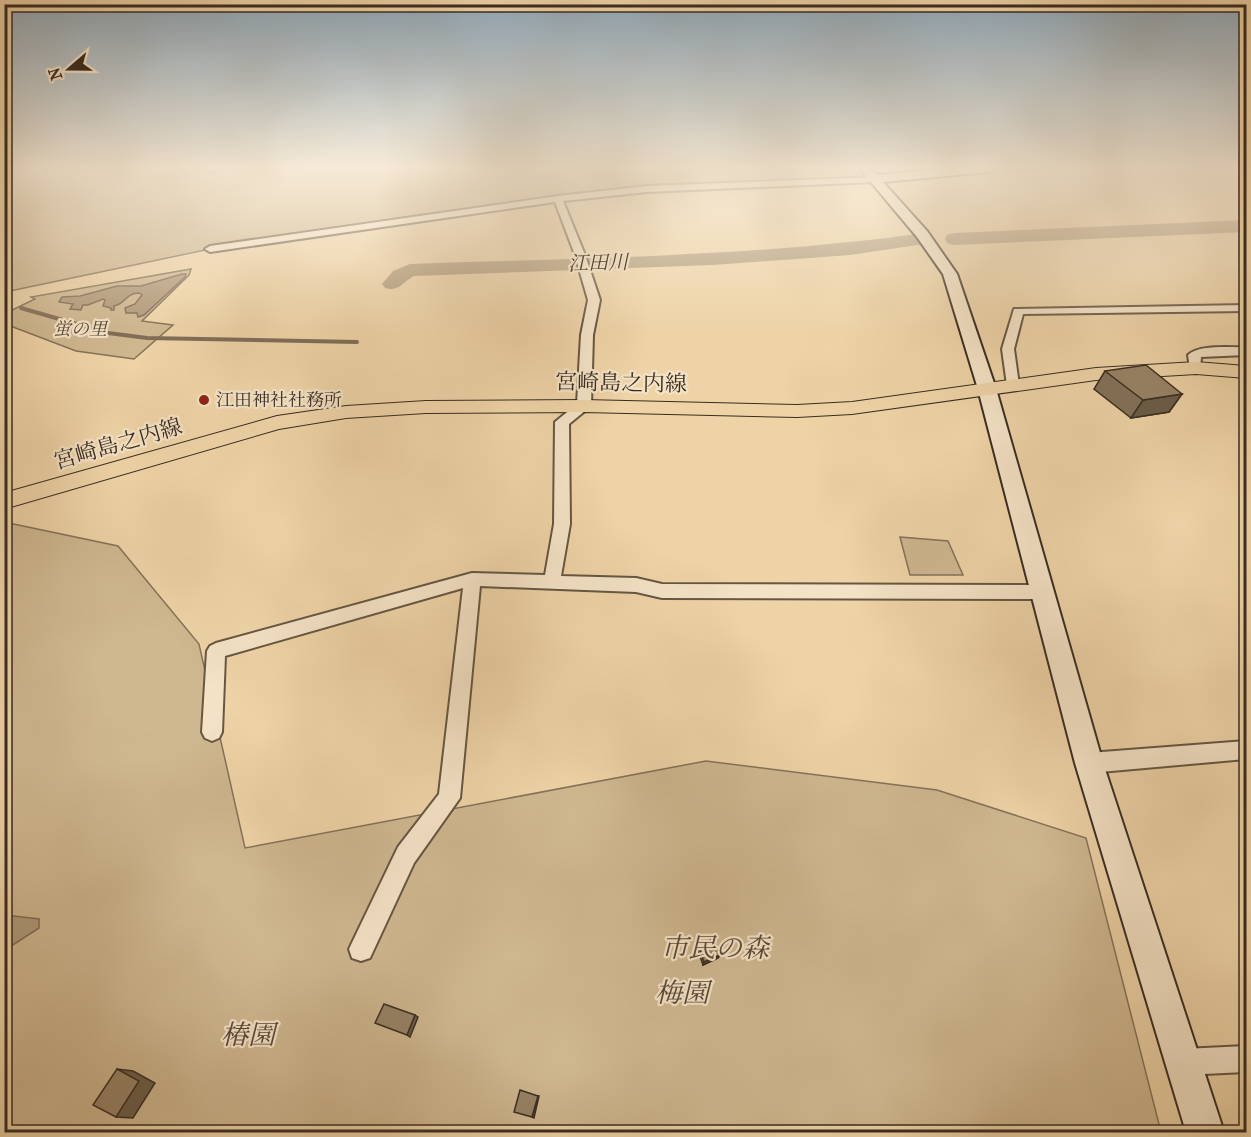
<svg xmlns="http://www.w3.org/2000/svg" width="1251" height="1137" font-family="'IM FELL French Canon','Noto Serif JP',serif">
<style>
.green{fill:#cfb790;stroke:#847259;stroke-width:1.5}
.water{fill:#b09a7a;stroke:#806e57;stroke-width:1.5}
.lines{fill:none;stroke-linecap:round;stroke-linejoin:round}
.stream{stroke:#806e57;stroke-width:4}
.river{fill:#b09a7a;fill-rule:evenodd}
.street-casing{stroke:#665643;stroke-width:4}
.secondary-casing{stroke:#392c22;stroke-width:4}
.primary-casing{stroke:#392c22;stroke-width:2}
.street{fill:#f4e2c6;fill-rule:evenodd}
.secondary{fill:#f4e2c6;fill-rule:evenodd}
.primary{fill:#eed3a7;fill-rule:evenodd}
.wall{fill:#827159;stroke:#392c22;stroke-width:1.5}
.shaded-wall{fill:#6a5c48;stroke:#392c22;stroke-width:1.5}
.building{fill:#978367;stroke:#392c22;stroke-width:1.5}
.poi-dot{fill:#8f2418;stroke:#f4e2c6;stroke-width:2}
.labels{text-anchor:middle;dominant-baseline:central;stroke-width:4.5;stroke-linejoin:round;paint-order:stroke}
.far-park-label{font-size:18px;font-style:italic;fill:#574838;stroke:#f4e2c6}
.far-poi-label{font-size:18px;fill:#392c22;stroke:#f4e2c6;text-anchor:start}
.far-water-label{font-size:20px;font-style:italic;fill:#574838;stroke:#f4e2c6}
.street-label{font-size:22px;fill:#392c22;stroke:#f4e2c6}
.near-park-label{font-size:27px;font-style:italic;fill:#574838;stroke:#f4e2c6}
</style>
<rect width="100%" height="100%" fill="#eed3a7"/>
<filter id="stains"><feTurbulence type="fractalNoise" baseFrequency=".00333" numOctaves="4"/><feColorMatrix values="0 0 0 0 .2 0 0 0 0 .09 0 0 0 0 .02 0 0 0 .5 -.17"/></filter>
<radialGradient id="worn" r=".72"><stop offset=".6" stop-color="#630" stop-opacity="0"/><stop offset="1" stop-color="#630" stop-opacity=".3"/></radialGradient>
<path class="green" d="M4,169H852L860,177L645,187L210,249L5,292Z
M191,269L189,275L142,321L173,325L134,359L76,351L5,324L4,314L35,299L31,297Z
M4,522L118,546L199,644L245,848L706,761L937,790L1086,838L1161,1132H5Z
M900,537L948,541L963,575H910Z"/>
<path class="water" d="M182,274H186L185,277L144,315L138,317L137,313H126L125,308L135,304L142,295L139,293C126,293 125,304 114,306V310H111V308L103,306L105,300L103,299L88,305H83L81,310L70,309L73,304L59,302L62,297L80,296L117,286H141Z
M5,915L39,919V928L5,950Z"/>
<g class="lines">
<path class="stream" d="M21,308L108,333L147,338L357,342"/>
<path class="river" d="M1246,220V232L954,245L947,243L945,239L947,235L954,233Z
M917,234L924,236L926,240L924,244L850,255L712,265L414,276C402,282 400,292 385,288L382,284L393,271L410,264C579,258 749,257 917,234Z"/>
<defs>
<path id="street" d="M206,169H216L212,172Z
M878,177V181L875,182L647,192L563,201L585,255L600,300L593,335L591,406L569,424L570,524L561,576L636,578L662,584L1044,585L1050,587L1052,592L1050,597L1044,599L662,598L636,592L480,586L460,798L414,863L370,958L361,961L352,958L349,949L398,847L439,794L463,588L225,656L222,732L219,738L212,741L205,738L202,732L207,651L210,646L216,643L472,573L545,575L554,524L555,422L577,404L581,335L588,300L575,255L555,202L210,252L205,249L210,246L558,196L647,186Z
M1246,305V311L1023,314L1014,349L1019,385L1013,389L1007,385L1002,349L1014,309Z
M1246,347V355L1201,357L1200,371L1196,372L1190,368L1188,355C1200,344 1230,348 1246,347Z
M1246,741V759L1089,773L1082,770L1079,763L1082,756L1089,753Z
M1246,1046V1072L1183,1075L1174,1071L1170,1062L1174,1053L1183,1049Z"/>
<path id="secondary" d="M860,169H873L878,175L944,169H995L989,172L883,182L927,231L957,274L996,389L1103,763L1224,1132H1186L1075,763L978,389L943,274L917,237Z"/>
<path id="primary" d="M1196,362L1246,366V378L1196,374L1096,380L852,414L797,417L584,412L426,413L346,418L279,429L4,509V493L277,416L346,406L426,401L584,400L797,405L852,402L1096,368Z"/>
</defs>
<use href="#street" class="street-casing"/>
<use href="#secondary" class="secondary-casing"/>
<use href="#primary" class="primary-casing"/>
<use href="#street" class="street"/>
<use href="#secondary" class="secondary"/>
<use href="#primary" class="primary"/>
</g>
<path class="wall" d="M1105,371L1182,394L1169,412L1131,418L1094,389Z
M698,945L720,955L718,958L703,965L697,948Z"/>
<path class="shaded-wall" d="M1182,394L1169,412L1131,418L1143,400Z
M720,955L718,958L703,965L704,962Z
M415,1015L418,1017L410,1037L407,1035Z
M117,1069L133,1071L155,1083L133,1118L116,1117Z
M538,1096H539L534,1118L532,1117Z"/>
<path class="building" d="M1146,365L1182,394L1143,400L1105,371Z
M713,939L720,955L704,962L698,945Z
M384,1004L415,1015L407,1035L375,1023Z
M117,1069L139,1081L116,1117L93,1105Z
M520,1090L538,1096L532,1117L514,1112Z"/>
<linearGradient id="sky" x2="0" y2="1"><stop stop-color="#91aabc"/><stop offset="0.51" stop-color="#f7ebd7"/><stop offset="1" stop-color="#f7ebd7" stop-opacity="0"/></linearGradient>
<rect width="1251" height="329" fill="url(#sky)"/>
<circle class="poi-dot" cx="204" cy="400" r="6"/>
<g class="labels">
<g class="far-park-label">
<text x="80" y="329">蛍の里</text>
</g>
<g class="far-poi-label">
<text x="216" y="400">江田神社社務所</text>
</g>
<g class="far-water-label">
<text transform="translate(598 263) rotate(-2)">江田川</text>
</g>
<g class="street-label">
<text transform="translate(621 383) rotate(1)">宮崎島之内線</text>
<text transform="translate(118 444) rotate(-16)">宮崎島之内線</text>
</g>
<g class="near-park-label">
<text x="715" y="948">市民の森</text>
<text x="682" y="993">梅園</text>
<text x="248" y="1035">椿園</text>
</g>
</g>
<rect width="1251" height="1137" fill="none" stroke="#eed3a7" stroke-width="24"/>
<rect x="6" y="6" width="1239" height="1125" fill="none" stroke="#392c22" stroke-width="3"/>
<rect x="12" y="12" width="1227" height="1113" fill="none" stroke="#392c22" stroke-width="1.5"/>
<g transform="translate(69 69) rotate(250)" stroke="#f4e2c6" stroke-width="4.5" paint-order="stroke">
<path d="M0-4.5L10 22L0 15L-10 22Z" fill="#392c22"/>
<text y="-9" font-size="16" font-weight="bold" text-anchor="middle" fill="#392c22">N</text>
</g>
<rect width="100%" height="100%" filter="url(#stains)"/>
<rect width="100%" height="100%" fill="url(#worn)"/>
</svg>
